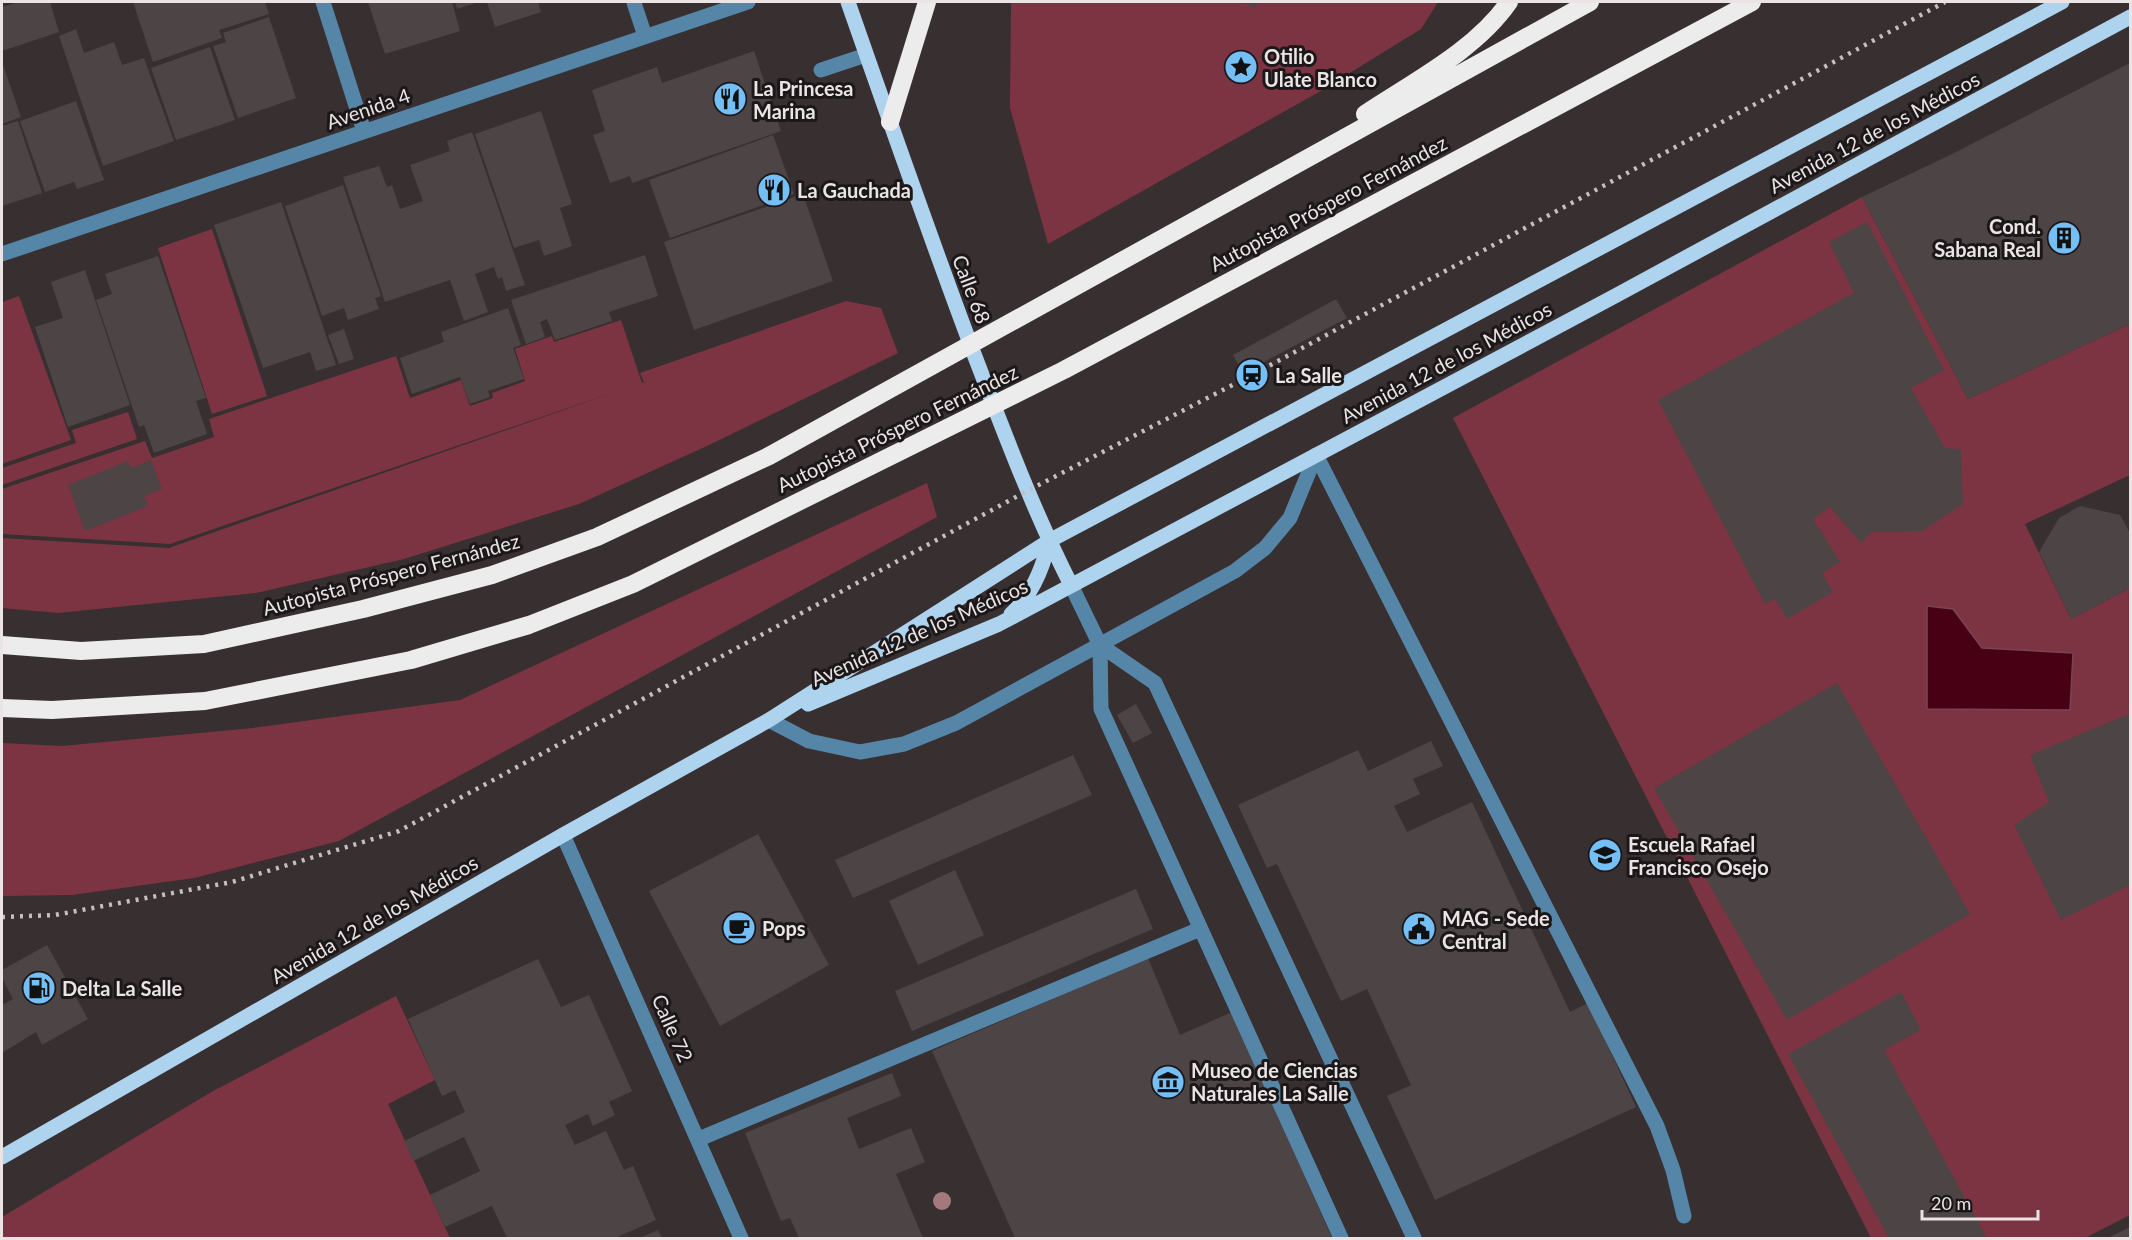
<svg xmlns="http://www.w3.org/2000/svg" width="2132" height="1240" font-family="Lato,sans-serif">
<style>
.green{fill:#7d3442}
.water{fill:#480015;stroke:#794453;stroke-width:1.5}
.building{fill:#4d4445}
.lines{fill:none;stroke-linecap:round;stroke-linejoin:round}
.minor{stroke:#5586a8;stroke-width:15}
.major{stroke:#add3ef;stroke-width:15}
.highway{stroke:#ececec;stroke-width:18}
.rail{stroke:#c6bfc0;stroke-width:4.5;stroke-dasharray:3 6;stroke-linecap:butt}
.tree{fill:#a4797e}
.labels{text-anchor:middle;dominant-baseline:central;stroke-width:6;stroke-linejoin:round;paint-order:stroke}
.poi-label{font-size:20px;font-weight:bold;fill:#eae4e5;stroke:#1c1819;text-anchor:start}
.street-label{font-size:20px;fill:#eae4e5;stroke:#1c1819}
</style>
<rect width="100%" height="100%" fill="#382f30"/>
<path class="green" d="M1011,2H1438L1421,29L1319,92L1048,244L1010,108Z
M1862,197L1968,399L2130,324V475L2025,524L2071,619L2130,588V1215L2085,1238H1871L1453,418Z
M212,229L267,396L212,414L158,248Z
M19,296L71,440L2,464V302Z
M846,301L881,308L898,353L707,446L579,504L404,559L256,593L58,613L2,608V538L169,548L615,392L170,544L2,534V489L145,441L152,458L214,437L209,419L396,356L410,398L461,380L470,406L493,398L492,393L525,381L515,349L552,336L554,342L621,320L642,383L644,382L640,373Z
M128,412L137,439L2,485V468L76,443L72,430Z
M927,483L937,517L339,841L194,878L72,895L2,896V743L62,746L253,728L460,700Z
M396,996L435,1080L388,1104L450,1238H2V1217L213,1091Z"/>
<path class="water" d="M1927,606L1953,609L1982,648L2073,653L2070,710L1927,709Z"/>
<path class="building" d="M19,2H50L59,32L2,51V7Z
M133,2H265L269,14L219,30L222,38L153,62Z
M368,2H452L460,31L385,54Z
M455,2H479L457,9Z
M487,2H538L541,12L495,27Z
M1244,2H1259L1254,8Z
M269,17L296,98L238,118L213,46L226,42L223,33Z
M76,29L84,53L114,42L122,65L144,58L174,141L103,166L59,36Z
M210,47L235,120L176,140L151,68Z
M754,51L781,131L632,183L630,176L610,183L593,135L605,131L592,90L657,67L662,83Z
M2,62L21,117L2,124Z
M2130,63V324L1968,399L1862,197L1954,153Z
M76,101L104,180L77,189L74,182L45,192L20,121Z
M541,111L572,204L560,208L572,246L544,256L539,240L514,248L475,134Z
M18,121L42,193L2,206V126Z
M472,132L525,285L506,291L502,277L498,279L494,267L475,274L488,312L464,321L450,280L385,302L343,177L379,166L387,187L392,185L400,209L423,201L410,165L450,151L447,141Z
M773,135L794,194L670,238L649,180Z
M343,185L381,296L375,298L379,309L348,320L344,308L322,316L285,206Z
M803,194L833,281L694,330L664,242Z
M281,202L336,365L316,371L310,352L263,368L214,225Z
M1867,222L1944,370L1911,388L1945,448L1961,449L1963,504L1922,531L1872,532L1861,543L1830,507L1813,519L1840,562L1822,573L1833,592L1787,619L1775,599L1765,604L1658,400L1854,293L1829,242Z
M645,255L658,296L609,312L612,321L555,340L547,319L540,322L545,337L526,344L511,300Z
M158,256L206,398L196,401L207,434L154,453L144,425L139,427L96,300L112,294L105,274Z
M85,270L130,405L68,427L35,327L63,318L51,282Z
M1336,299L1347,318L1243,373L1233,355Z
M508,308L521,345L513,348L524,379L488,391L490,397L470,404L460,377L412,394L400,358L444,342L441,332Z
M344,329L354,359L339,364L328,335Z
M151,460L162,489L144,496L148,506L85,531L68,485L128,461L131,468Z
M2080,506L2120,515L2130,533V588L2071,619L2039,552L2059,518Z
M1837,683L1970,914L1787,1020L1654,788Z
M1136,704L1152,733L1133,743L1117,715Z
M2129,714L2130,885L2061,920L2014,825L2049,802L2030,755Z
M1431,741L1443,766L1413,779L1420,794L1394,806L1407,832L1472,802L1570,1012L1588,1003L1636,1107L1435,1200L1387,1096L1411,1085L1367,989L1341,1001L1277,864L1267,868L1238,805L1358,750L1368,771Z
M1073,755L1092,795L853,898L835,860Z
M758,834L829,965L720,1026L649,891Z
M955,870L984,935L918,965L889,901Z
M1136,889L1153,929L912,1031L895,991Z
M47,945L88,1019L42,1045L36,1032L2,1053V1005L13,999L2,978V970Z
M1148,958L1180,1035L1232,1012L1332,1238H1015L932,1051Z
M538,959L561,1007L589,995L632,1091L609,1102L615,1115L593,1126L588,1114L565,1125L575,1145L606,1131L624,1170L633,1166L656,1220L615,1238H507L492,1206L445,1227L430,1195L480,1171L464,1137L413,1161L404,1141L465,1112L455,1090L442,1096L408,1019Z
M1901,992L1921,1030L1884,1050L1987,1238H1889L1788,1054Z
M892,1073L901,1096L847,1118L859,1149L911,1128L925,1162L896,1174L923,1238H799L790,1218L781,1221L745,1133Z
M2130,1227V1238H2108Z
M658,1230L662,1238H640Z"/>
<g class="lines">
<path class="minor" d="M323,2L364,131
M634,3L645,36
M821,70L866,55
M2,254L748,2
M1316,455L1657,1126L1673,1170L1684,1216
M1071,585L1100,645L1101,709L1341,1238
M1100,645L1155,683L1414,1238
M769,720L809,741L860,752L904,744L956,723L1235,571L1265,548L1290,518L1316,455
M563,835L741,1238
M699,1139L1200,929"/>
<path class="major" d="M848,2C889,119 930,237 974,354C1004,432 1033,510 1071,585
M1011,614C1032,595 1043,568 1049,541
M808,704L999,624L1615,296L2130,17
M2,1157L563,835L769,720L1049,541L2062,2"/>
<path class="highway" d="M1365,114C1413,82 1476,50 1509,2
M890,122L927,2
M2,645L81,651L204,644L363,609L492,575L597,537L769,456L1590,2
M2,708L52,710L205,701L411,660L529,625L633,584L1064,370L1752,2"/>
<path class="rail" d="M2,917L55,915L232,882L399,831L1027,491L1252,375L1945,2"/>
</g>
<circle class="tree" cx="942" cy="1201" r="9"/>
<defs>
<symbol id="sight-disc" viewBox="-11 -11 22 22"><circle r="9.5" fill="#74c0f6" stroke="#1c1819"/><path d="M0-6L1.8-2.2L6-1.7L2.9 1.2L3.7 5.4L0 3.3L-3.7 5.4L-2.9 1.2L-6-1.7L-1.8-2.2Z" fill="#111"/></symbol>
<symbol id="restaurant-disc" viewBox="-11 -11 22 22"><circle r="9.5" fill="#74c0f6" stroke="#1c1819"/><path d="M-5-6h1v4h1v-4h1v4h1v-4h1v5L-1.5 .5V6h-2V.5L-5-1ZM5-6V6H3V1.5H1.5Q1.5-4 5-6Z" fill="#111"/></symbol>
<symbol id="building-disc" viewBox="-11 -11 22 22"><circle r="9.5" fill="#74c0f6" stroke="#1c1819"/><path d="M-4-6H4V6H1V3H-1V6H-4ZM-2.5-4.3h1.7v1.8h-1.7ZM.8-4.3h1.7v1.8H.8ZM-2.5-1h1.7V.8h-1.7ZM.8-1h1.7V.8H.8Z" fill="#111"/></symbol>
<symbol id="station-disc" viewBox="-11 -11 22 22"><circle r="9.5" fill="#74c0f6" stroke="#1c1819"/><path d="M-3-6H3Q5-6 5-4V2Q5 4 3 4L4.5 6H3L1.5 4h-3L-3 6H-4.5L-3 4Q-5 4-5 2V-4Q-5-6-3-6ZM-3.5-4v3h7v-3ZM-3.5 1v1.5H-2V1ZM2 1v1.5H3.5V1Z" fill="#111"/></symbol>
<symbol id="school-disc" viewBox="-11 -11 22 22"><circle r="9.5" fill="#74c0f6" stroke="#1c1819"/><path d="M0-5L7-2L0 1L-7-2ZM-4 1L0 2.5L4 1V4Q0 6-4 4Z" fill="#111"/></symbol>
<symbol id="cafe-disc" viewBox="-11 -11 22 22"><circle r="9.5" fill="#74c0f6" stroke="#1c1819"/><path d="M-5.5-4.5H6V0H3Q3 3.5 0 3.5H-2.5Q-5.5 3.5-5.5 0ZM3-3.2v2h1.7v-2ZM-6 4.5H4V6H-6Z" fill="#111"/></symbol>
<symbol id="civic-disc" viewBox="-11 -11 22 22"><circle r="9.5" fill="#74c0f6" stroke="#1c1819"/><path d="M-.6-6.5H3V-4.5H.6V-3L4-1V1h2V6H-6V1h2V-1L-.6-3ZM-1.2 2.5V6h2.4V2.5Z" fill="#111"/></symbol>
<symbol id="fuel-disc" viewBox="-11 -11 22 22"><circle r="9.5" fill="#74c0f6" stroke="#1c1819"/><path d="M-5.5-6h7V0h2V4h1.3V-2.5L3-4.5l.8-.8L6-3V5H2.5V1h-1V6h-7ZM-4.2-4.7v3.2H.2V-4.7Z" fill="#111"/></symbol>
<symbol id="museum-disc" viewBox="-11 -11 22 22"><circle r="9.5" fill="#74c0f6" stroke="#1c1819"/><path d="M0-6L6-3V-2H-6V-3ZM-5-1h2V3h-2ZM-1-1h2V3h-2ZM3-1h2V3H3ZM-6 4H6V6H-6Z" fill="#111"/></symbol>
</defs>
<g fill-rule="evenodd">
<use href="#sight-disc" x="1222" y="48" width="38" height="38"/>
<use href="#restaurant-disc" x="711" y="80" width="38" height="38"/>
<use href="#restaurant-disc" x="755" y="171" width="38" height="38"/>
<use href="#building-disc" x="2045" y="219" width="38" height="38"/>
<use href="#station-disc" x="1233" y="356" width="38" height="38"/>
<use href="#school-disc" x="1586" y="836" width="38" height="38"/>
<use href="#cafe-disc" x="720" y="909" width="38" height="38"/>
<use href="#civic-disc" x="1400" y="910" width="38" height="38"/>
<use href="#fuel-disc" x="20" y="969" width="38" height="38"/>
<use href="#museum-disc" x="1149" y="1063" width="38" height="38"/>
</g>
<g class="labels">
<g class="poi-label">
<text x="1264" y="56">Otilio<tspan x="1264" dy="23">Ulate Blanco</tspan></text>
<text x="753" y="88">La Princesa<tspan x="753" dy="23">Marina</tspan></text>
<text x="797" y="190">La Gauchada</text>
<text x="2041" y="226" text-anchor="end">Cond.<tspan x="2041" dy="23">Sabana Real</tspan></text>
<text x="1275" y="375">La Salle</text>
<text x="1628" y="844">Escuela Rafael<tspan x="1628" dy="23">Francisco Osejo</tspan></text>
<text x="1442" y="918">MAG - Sede<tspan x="1442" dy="23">Central</tspan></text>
<text x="762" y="928">Pops</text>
<text x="62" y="988">Delta La Salle</text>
<text x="1191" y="1070">Museo de Ciencias<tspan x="1191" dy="23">Naturales La Salle</tspan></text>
</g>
<g class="street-label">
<text transform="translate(368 108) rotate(-19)">Avenida 4</text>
<text transform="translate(1874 132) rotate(-28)">Avenida 12 de los Médicos</text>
<text transform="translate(1328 203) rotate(-28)">Autopista Próspero Fernández</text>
<text transform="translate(972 289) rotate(69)">Calle 68</text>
<text transform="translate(1446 362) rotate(-28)">Avenida 12 de los Médicos</text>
<text transform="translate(897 428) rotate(-26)">Autopista Próspero Fernández</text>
<text transform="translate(391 574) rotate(-15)">Autopista Próspero Fernández</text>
<text transform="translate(919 632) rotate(-24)">Avenida 12 de los Médicos</text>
<text transform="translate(374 919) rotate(-30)">Avenida 12 de los Médicos</text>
<text transform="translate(673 1028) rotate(66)">Calle 72</text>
</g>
</g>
<rect width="2132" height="1240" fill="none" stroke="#eae4e5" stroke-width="6"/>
<path d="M1922 1210v9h116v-9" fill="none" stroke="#eae4e5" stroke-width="3"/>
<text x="1931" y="1210" font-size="18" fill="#eae4e5" stroke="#1c1819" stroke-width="4.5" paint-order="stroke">20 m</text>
</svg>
